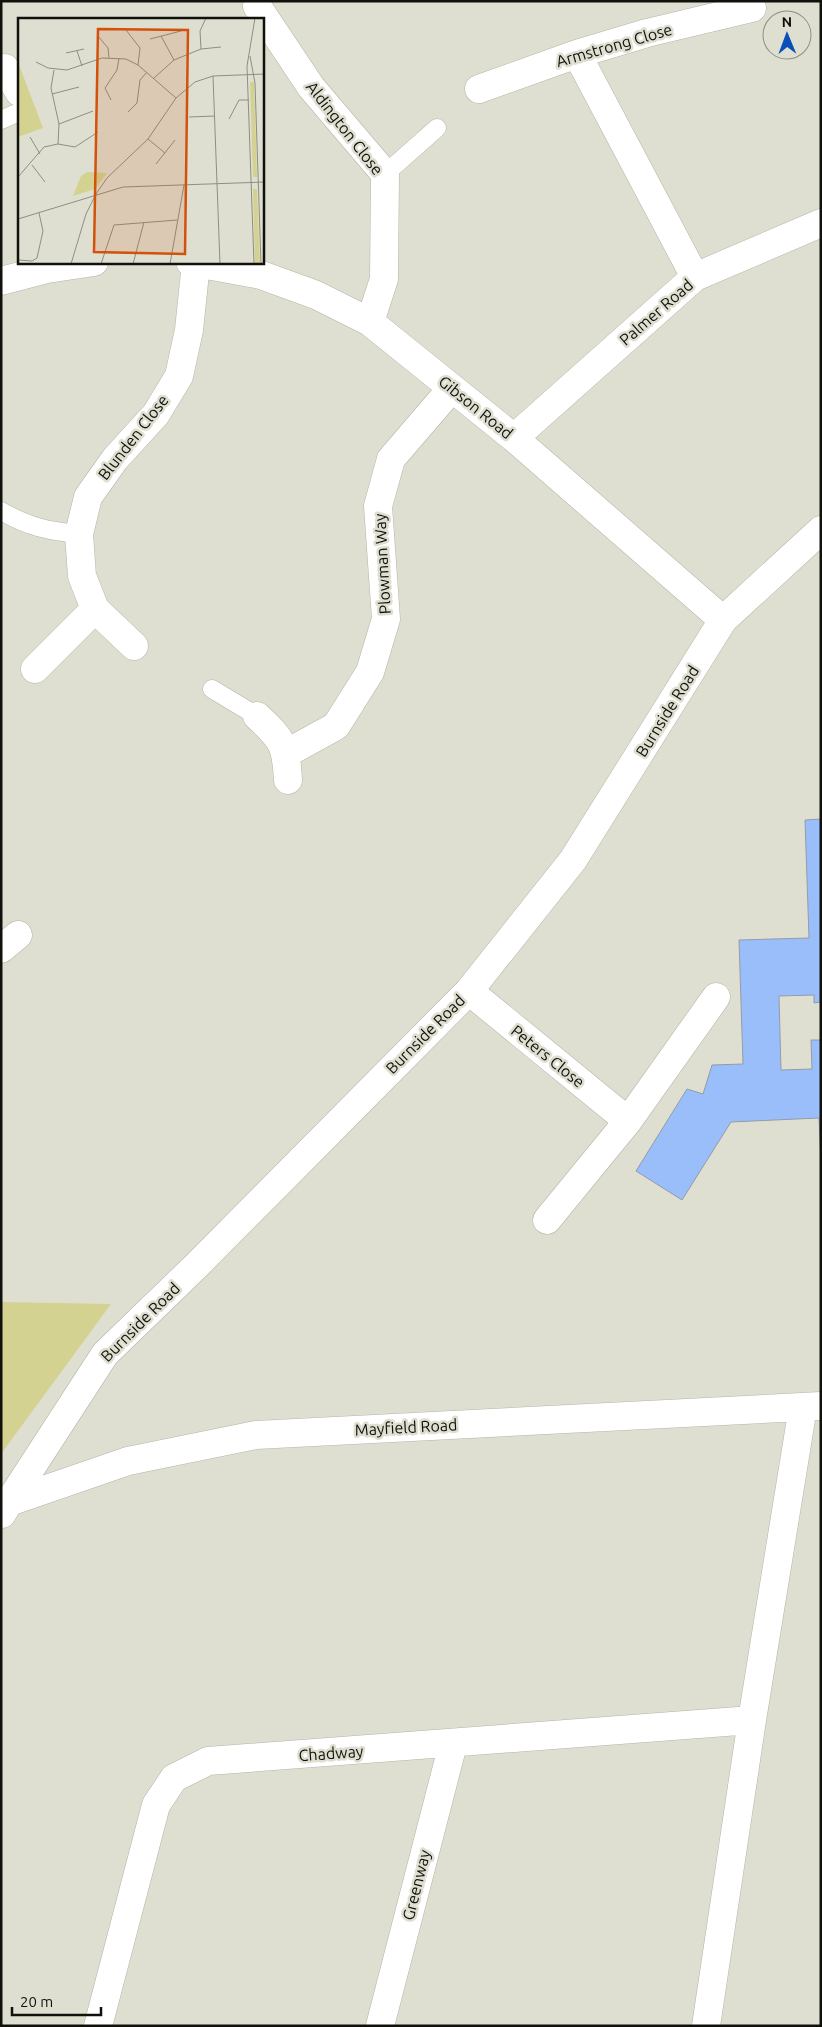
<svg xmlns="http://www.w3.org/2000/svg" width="822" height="2027" font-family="Ubuntu,sans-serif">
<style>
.green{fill:#d4d290}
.building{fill:#99befa;stroke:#949ba7}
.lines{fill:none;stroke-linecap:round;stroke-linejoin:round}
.service-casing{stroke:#b4b4a7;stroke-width:19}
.minor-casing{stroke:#b4b4a7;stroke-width:29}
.tertiary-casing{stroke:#b4b4a7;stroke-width:29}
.service{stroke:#fff;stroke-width:18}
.minor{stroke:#fff;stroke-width:28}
.tertiary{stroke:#fff;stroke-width:28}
.labels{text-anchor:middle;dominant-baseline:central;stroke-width:5;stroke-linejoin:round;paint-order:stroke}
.street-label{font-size:16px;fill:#11110c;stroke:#dfdfd1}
.inset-road{fill:none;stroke:#8d8d82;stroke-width:1}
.view{fill:#d2520c;fill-opacity:0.15;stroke:#d2520c;stroke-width:2.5}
.inset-edge{fill:none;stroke:#11110c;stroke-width:2.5}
</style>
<rect width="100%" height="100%" fill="#dfdfd1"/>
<path class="green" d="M1,1302L111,1304L1,1454Z"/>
<path class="building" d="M821,819V1002L814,1003V995L779,996L781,1070L812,1069L811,1040H821V1162L819,1118L731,1122L682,1200L636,1171L687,1089L703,1094L712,1065L743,1064L739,940L809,938L805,820Z"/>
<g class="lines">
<defs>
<path id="service" d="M1,120L19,112
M385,174L437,128
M1,511C29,527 48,531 79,534
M212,689L257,716"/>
<path id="minor" d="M257,6L311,87L385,174L384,279L370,322
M577,54L695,277
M5,68L19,92
M479,89L577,54L647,33L752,8
M190,262L261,275L316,295L370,322L514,438L723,620
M1,281L47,269L94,262
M514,438L695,277L821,223
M134,646L95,609L82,576L79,534L88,497L115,459L156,414L179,376L189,330L196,263
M35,669L95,609
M257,716C283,740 286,745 288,780
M287,753L336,726L370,672L386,619L378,506L391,459L452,388
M1,949L18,935
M469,991L628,1121
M547,1220L628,1121L716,997
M2,1514L9,1502L128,1461L256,1435L821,1406
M98,2026L156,1805L174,1778L208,1761L752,1720
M380,2026L453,1744
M706,2026L752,1720L803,1407"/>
<path id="tertiary" d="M1,1505L9,1502L105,1354L194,1268L469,991L573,860L723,620L821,530"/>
</defs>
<use href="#service" class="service-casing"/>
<use href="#minor" class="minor-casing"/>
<use href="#tertiary" class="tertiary-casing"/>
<use href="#service" class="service"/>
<use href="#minor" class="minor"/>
<use href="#tertiary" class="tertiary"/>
</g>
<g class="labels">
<g class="street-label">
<text transform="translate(614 45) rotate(-16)">Armstrong Close</text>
<text transform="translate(345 128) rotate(52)">Aldington Close</text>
<text transform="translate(656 312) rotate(-41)">Palmer Road</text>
<text transform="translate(476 407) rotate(39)">Gibson Road</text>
<text transform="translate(133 437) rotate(-52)">Blunden Close</text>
<text transform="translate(382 564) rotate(-93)">Plowman Way</text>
<text transform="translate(667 711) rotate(-58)">Burnside Road</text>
<text transform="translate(425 1034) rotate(-45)">Burnside Road</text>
<text transform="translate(548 1056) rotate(39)">Peters Close</text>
<text transform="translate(140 1322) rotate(-45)">Burnside Road</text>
<text transform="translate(406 1427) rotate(-3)">Mayfield Road</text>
<text transform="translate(331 1753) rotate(-4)">Chadway</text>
<text transform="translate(416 1885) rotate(-76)">Greenway</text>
</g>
</g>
<g transform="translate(18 18)">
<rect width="246" height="246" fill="#dfdfd1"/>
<path d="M0,44L25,110L0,119ZM232,64H236L239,159H235ZM69,154L89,155L77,171L55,178L63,158ZM235,171H239L242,246H237Z" fill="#d4d290"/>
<path class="inset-road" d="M108,12L122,30L120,47M80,18L90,30L91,40M143,18L156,42M132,21L163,13M183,31L182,13L188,0M59,33L64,48M48,35L66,31M232,38L237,65L243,246M18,44L30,50L49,52L84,40L108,41L120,47L158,80M36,52L33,70L41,106L40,126M195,58L202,246M136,60L156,42L183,31L203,29M34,76L61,69M93,82L87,70L99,52L101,40M110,94L119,85L122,62L129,54M171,99L197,98M211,101L221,82H231M41,106L75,93M12,119L22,136M130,121L147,135M138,146L157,122M14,147L27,164M0,159L26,129L40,126L57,129L80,114M0,201L105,169L247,164M0,242L14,243L19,240L25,213L21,195M53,246L68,196L78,176L89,160L130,121L158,80L177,64L195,58L247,56M83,246L96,207L159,202M115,246L126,204M152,246L166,167M236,246L229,48L237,0"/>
<path class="view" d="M80,11L170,12L167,236L76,234Z"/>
<rect width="246" height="246" class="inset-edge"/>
</g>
<rect width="822" height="2027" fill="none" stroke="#11110c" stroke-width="5"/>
<g transform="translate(787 35) rotate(359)"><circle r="24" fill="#dfdfd1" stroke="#8d8d82"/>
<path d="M0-4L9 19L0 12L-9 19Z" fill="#094eb9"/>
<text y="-8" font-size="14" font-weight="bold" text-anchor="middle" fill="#11110c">N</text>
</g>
<path d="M12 2007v8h89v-8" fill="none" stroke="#11110c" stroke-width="2.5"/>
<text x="20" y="2007" font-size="15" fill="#11110c" stroke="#dfdfd1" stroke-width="4" paint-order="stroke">20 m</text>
</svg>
